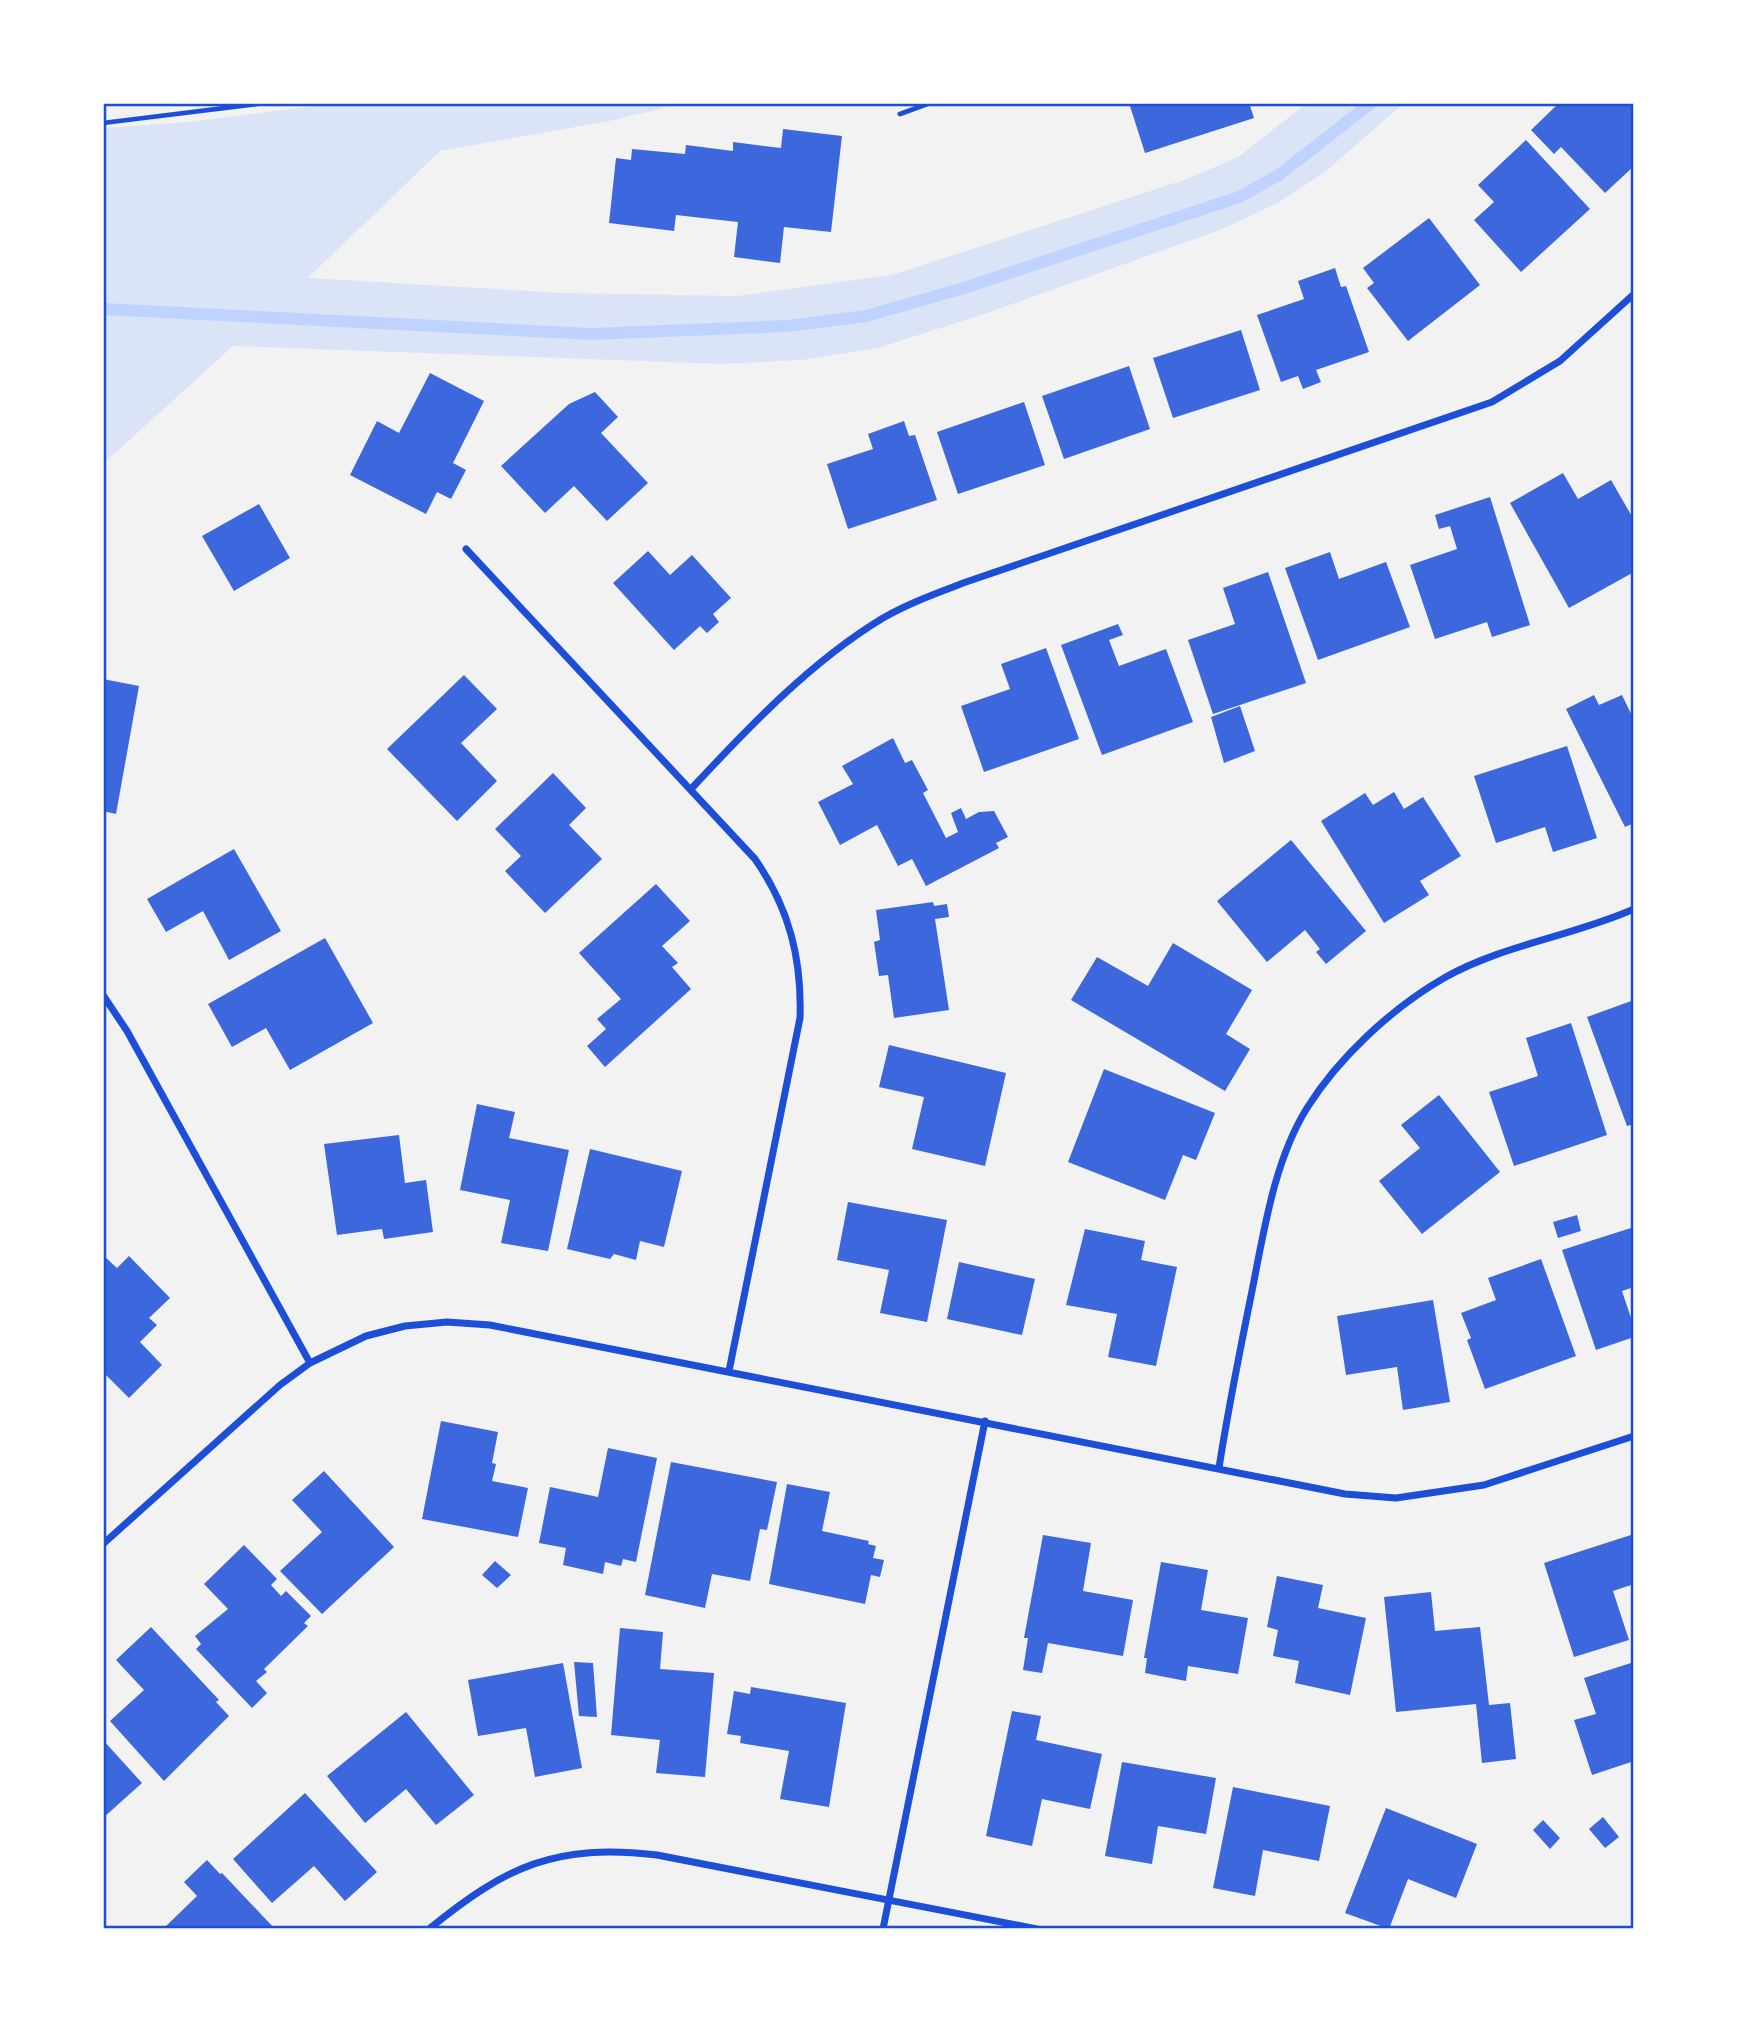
<svg xmlns="http://www.w3.org/2000/svg" width="1737" height="2032" font-family="'Open Sans',sans-serif">
<style>
.green{fill:#dbe4f7}
.lines{fill:none;stroke-linecap:round;stroke-linejoin:round}
.stream{stroke:#bfd3fe;stroke-width:12}
.building{fill:#3d67dc}
.path{stroke:#1d4ed8;stroke-width:4.5}
.service{stroke:#1d4ed8;stroke-width:5}
.minor{stroke:#1d4ed8;stroke-width:7}
.neatline{fill:none;stroke:#1d4ed8;stroke-width:2.5}
</style>
<rect width="100%" height="100%" fill="#f2f2f2"/>
<path class="green" d="M337,103H684L609,121L440,151L308,278L565,293L737,296L892,275L1187,179L1238,157L1307,103H1404L1325,172L1278,203L1220,230L987,313L878,348L802,360L722,364L233,346L103,464V128L189,122Z"/>
<g class="lines">
<path class="stream" d="M103,309L591,334L788,326L866,316L964,288L1239,197L1279,175L1371,103"/>
</g>
<path class="building" d="M1129,103H1249L1254,118L1145,153Z
M1559,103H1634V166L1605,193L1561,147L1554,154L1531,130Z
M783,129L842,136L831,232L784,227L780,263L734,257L738,222L676,215L674,231L609,223L616,158L631,160L632,149L685,154L686,145L733,151V142L781,148Z
M1526,140L1590,209L1521,272L1474,220L1494,202L1478,185Z
M1429,218L1480,285L1408,341L1367,288L1374,283L1363,268Z
M1335,268L1341,287L1346,286L1369,352L1316,370L1321,382L1303,389L1298,376L1281,382L1257,315L1304,299L1298,281Z
M1241,330L1260,390L1173,418L1153,358Z
M1129,366L1150,429L1064,459L1042,396Z
M430,373L484,401L453,463L466,470L451,499L437,492L426,514L350,475L377,421L399,433Z
M595,392L618,417L601,433L648,483L607,521L574,486L545,513L501,466L569,404Z
M1024,402L1045,465L958,494L937,432Z
M904,421L909,436L915,435L937,500L848,529L827,464L873,449L868,434Z
M1563,473L1578,499L1611,480L1634,520V572L1569,608L1510,503Z
M1490,497L1530,625L1492,637L1487,622L1435,639L1410,565L1457,549L1450,526L1439,529L1435,515Z
M259,504L290,558L234,591L202,536Z
M648,551L670,575L692,555L731,598L713,614L719,622L707,633L700,626L674,650L613,583Z
M1330,552L1339,579L1386,562L1410,627L1318,660L1285,568Z
M1268,572L1306,683L1213,714L1188,640L1235,624L1223,588Z
M1118,624L1123,635L1109,640L1119,666L1166,649L1193,722L1102,755L1061,645Z
M1046,648L1079,739L984,772L961,706L1010,689L1001,664Z
M464,675L497,709L461,743L497,781L457,821L387,749Z
M103,679L139,686L116,814L103,811Z
M1594,695L1599,705L1622,695L1634,720V823L1625,827L1566,709Z
M1240,706L1255,751L1224,763L1211,717Z
M893,738L905,763L912,760L928,790L923,793L946,838L958,832L951,813L961,808L966,819L979,812L994,811L1008,837L996,843L999,848L926,886L912,859L898,866L877,825L840,845L818,802L853,784L842,766Z
M1567,746L1597,838L1553,852L1545,827L1496,843L1474,776Z
M553,773L586,808L569,825L602,859L545,913L505,871L521,856L495,829Z
M1394,792L1404,809L1423,797L1461,856L1420,881L1429,895L1384,923L1321,821L1365,793L1373,805Z
M1291,840L1366,931L1326,964L1316,952L1320,949L1305,930L1267,962L1217,901Z
M234,849L281,931L229,960L203,911L166,932L147,899Z
M656,884L690,921L662,946L678,963L672,967L691,989L605,1067L587,1046L606,1029L597,1019L621,999L579,953Z
M933,902L934,906L947,904L949,917L935,919L949,1010L894,1018L888,975L879,976L874,942L880,940L876,910Z
M325,938L373,1023L290,1070L266,1028L232,1047L208,1004Z
M1173,943L1252,990L1226,1034L1250,1049L1225,1091L1071,1000L1097,957L1148,986Z
M1634,1000V1124L1627,1126L1587,1017Z
M1571,1023L1607,1135L1514,1166L1489,1092L1538,1076L1526,1038Z
M889,1045L1006,1073L985,1166L912,1149L924,1097L879,1087Z
M1104,1069L1215,1113L1196,1160L1183,1155L1165,1200L1068,1162Z
M1439,1095L1500,1172L1422,1234L1379,1181L1420,1148L1401,1125Z
M477,1104L515,1112L509,1138L569,1150L548,1251L501,1243L510,1200L460,1190Z
M399,1135L405,1183L426,1180L433,1232L384,1239L382,1229L337,1235L324,1144Z
M590,1149L682,1171L664,1247L640,1241L636,1260L614,1254L610,1259L567,1249Z
M848,1202L947,1220L927,1322L880,1313L889,1270L837,1260Z
M1577,1215L1581,1231L1558,1238L1553,1222Z
M1634,1227V1287L1622,1291L1634,1327V1337L1596,1350L1562,1250Z
M1085,1229L1145,1241L1141,1260L1177,1267L1156,1366L1108,1357L1117,1314L1066,1305Z
M103,1255L117,1268L129,1256L170,1298L149,1318L157,1325L140,1342L162,1365L129,1398L103,1372Z
M1541,1259L1576,1356L1485,1389L1467,1340L1471,1338L1461,1313L1496,1300L1488,1278Z
M959,1262L1035,1279L1022,1335L947,1319Z
M1433,1300L1450,1402L1403,1410L1397,1367L1346,1375L1337,1316Z
M441,1421L498,1432L492,1463L496,1464L492,1481L528,1488L518,1537L422,1519Z
M608,1448L657,1458L636,1562L623,1559L621,1566L605,1562L603,1574L563,1565L566,1548L539,1543L550,1487L598,1497Z
M671,1462L777,1482L767,1530L760,1529L750,1581L712,1574L705,1608L645,1595Z
M324,1471L394,1547L322,1614L280,1571L322,1532L292,1500Z
M787,1484L830,1492L822,1531L869,1541L868,1544L876,1546L873,1558L884,1560L880,1577L871,1575L865,1604L769,1584Z
M1634,1534V1584L1613,1591L1629,1640L1574,1657L1544,1563Z
M1043,1535L1091,1543L1083,1591L1133,1600L1123,1656L1048,1643L1042,1673L1023,1670L1028,1638H1024Z
M244,1545L277,1579L271,1585L281,1596L286,1591L311,1616L304,1623L308,1626L264,1669L267,1672L256,1681L267,1693L252,1708L196,1649L201,1644L195,1636L228,1609L204,1584Z
M495,1561L511,1575L497,1588L482,1575Z
M1161,1562L1208,1570L1201,1610L1248,1618L1238,1674L1188,1666L1186,1681L1145,1673L1147,1658H1144Z
M1277,1576L1323,1585L1318,1608L1366,1618L1350,1695L1295,1683L1299,1661L1273,1656L1278,1630L1267,1627Z
M1431,1592L1435,1631L1480,1627L1489,1705L1510,1703L1516,1759L1482,1763L1476,1704L1396,1712L1384,1597Z
M151,1627L219,1700L216,1702L229,1716L164,1781L110,1721L144,1690L116,1660Z
M620,1628L663,1632L660,1669L714,1673L705,1777L656,1773L660,1740L611,1735Z
M574,1662L593,1663L597,1717L579,1716Z
M1634,1662V1761L1592,1775L1574,1720L1596,1714L1584,1678Z
M563,1663L582,1768L535,1777L526,1728L478,1736L468,1680Z
M751,1687L846,1703L829,1807L780,1799L789,1751L740,1743L741,1736L727,1734L734,1691L750,1694Z
M1012,1711L1041,1716L1036,1740L1102,1754L1090,1809L1042,1799L1032,1846L986,1836Z
M406,1712L474,1795L436,1825L406,1789L365,1823L327,1776Z
M103,1740L142,1783L103,1818Z
M1122,1762L1216,1778L1206,1834L1158,1826L1152,1864L1105,1856Z
M1233,1787L1330,1806L1319,1861L1263,1850L1255,1896L1213,1888Z
M305,1793L377,1872L345,1901L314,1866L272,1903L233,1859Z
M1386,1808L1477,1844L1456,1898L1408,1879L1389,1929L1345,1913Z
M1603,1817L1619,1837L1605,1848L1589,1829Z
M1543,1820L1560,1838L1550,1849L1533,1830Z
M207,1860L220,1874L222,1873L275,1929H163L197,1896L184,1882Z"/>
<g class="lines">
<path class="path" d="M103,123L265,103"/>
<path class="service" d="M900,114L930,103"/>
<path class="minor" d="M466,549L755,859C789,908 802,958 800,1018L729,1371
M691,789C748,728 810,662 883,618C909,603 937,593 966,582L1492,402L1560,361L1634,294
M103,995L127,1031L310,1363
M1219,1468C1228,1409 1240,1350 1252,1291C1264,1231 1274,1161 1307,1108C1339,1057 1392,1008 1444,978C1502,945 1573,936 1634,909
M103,1544L280,1385L310,1363L366,1336L405,1326L447,1322L490,1325L1345,1494L1396,1498L1484,1485L1634,1436
M429,1929C506,1866 556,1843 657,1855L1037,1929
M883,1929L985,1421"/>
</g>
<rect width="1737" height="2032" fill="none" stroke="#ffffff" stroke-width="210"/>
<rect x="105" y="105" width="1527" height="1822" class="neatline"/>
</svg>
